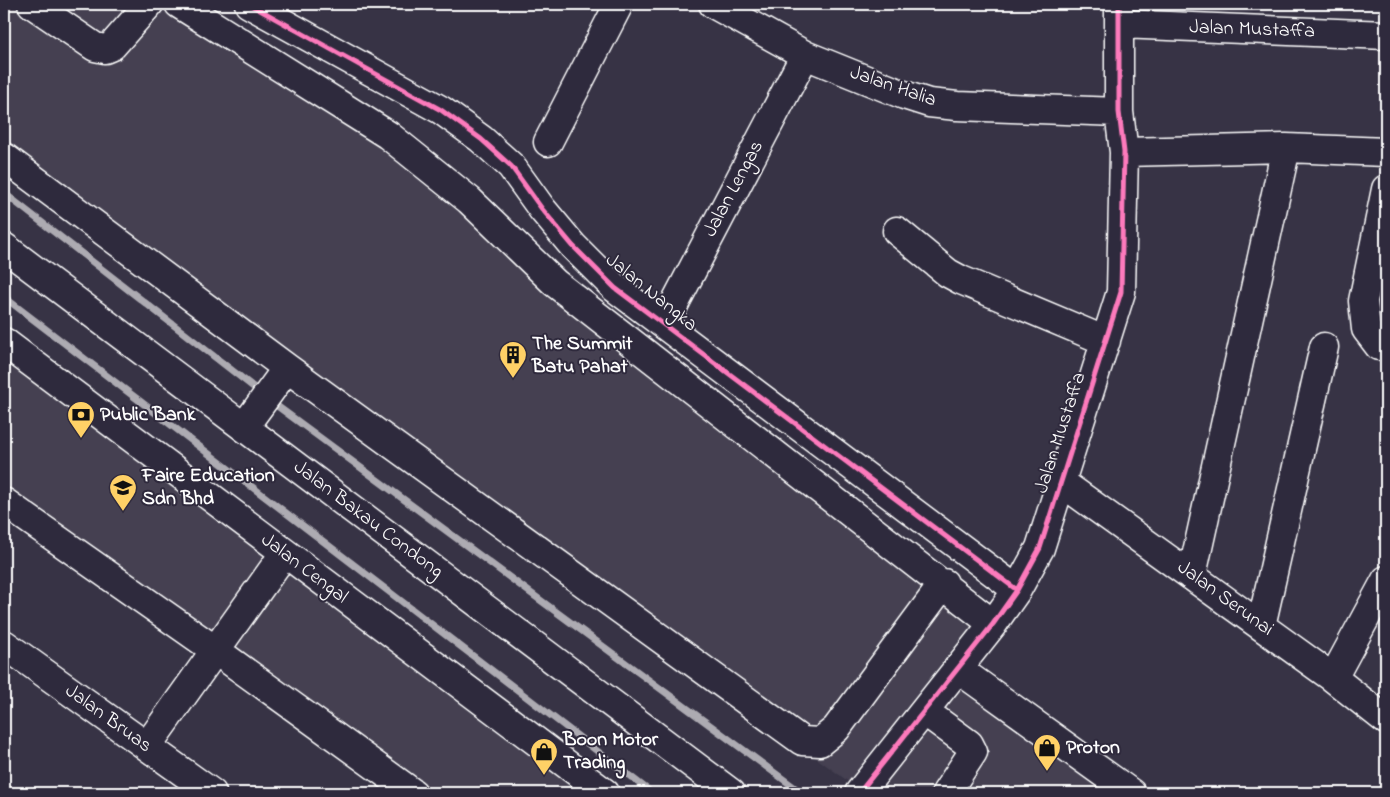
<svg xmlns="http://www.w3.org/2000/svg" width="1390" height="797" font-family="'Indie Flower',sans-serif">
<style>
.built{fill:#444051}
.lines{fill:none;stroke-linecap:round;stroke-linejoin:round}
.stream{stroke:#adabb2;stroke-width:7}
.minor-casing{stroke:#fff;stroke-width:31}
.major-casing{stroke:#fff;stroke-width:31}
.minor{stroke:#2f2a3d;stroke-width:28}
.major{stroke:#2f2a3d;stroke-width:28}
.cycleway-casing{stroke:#2f2a3d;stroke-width:8}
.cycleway{stroke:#fd7abc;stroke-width:5}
.labels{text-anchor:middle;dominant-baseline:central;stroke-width:4;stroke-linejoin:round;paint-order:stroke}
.street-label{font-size:20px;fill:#fff;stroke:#2f2a3d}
.poi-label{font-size:20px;font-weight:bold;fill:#fff;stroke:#2f2a3d;text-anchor:start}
</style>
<rect width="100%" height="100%" fill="#373345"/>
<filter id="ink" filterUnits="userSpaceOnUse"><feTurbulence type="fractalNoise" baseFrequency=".02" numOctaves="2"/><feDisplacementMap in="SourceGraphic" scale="10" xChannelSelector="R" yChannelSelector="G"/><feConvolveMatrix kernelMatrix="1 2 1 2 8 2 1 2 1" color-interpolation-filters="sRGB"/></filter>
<g filter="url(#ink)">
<path class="built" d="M4,4H188L389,129L662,359L1006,630L975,672L1145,793H864L4,163Z
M4,333L598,793H404L4,509Z"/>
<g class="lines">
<path class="stream" d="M4,193L261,393
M4,297L652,793
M269,400L802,793"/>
<defs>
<path id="minor" d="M32,4L95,47L105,49L112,46L149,4
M179,4L388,135L469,200L555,283L993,624
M249,4L441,110L481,139L511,166L542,209L573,246L615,288L1017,590
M713,4L805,55L904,95L929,103L957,106L1119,112
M1120,24L1386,35
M548,142L619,4
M1124,152L1286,148L1386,152
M4,157L287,368L802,741L820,742L836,729L944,583
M1386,189L1363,301L1366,329L1379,346L1386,347
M897,231L948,273L961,280L1106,341
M664,324L805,55
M4,342L605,793
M244,427L287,368
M1061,482L1333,678L1386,720
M4,502L215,650L413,793
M1192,575L1286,148
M1261,626L1324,347
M4,644L212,793
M958,669L1131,793
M1333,678L1386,580
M924,711L969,744L973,752L946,793
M147,746L284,554
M859,793L993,624L1017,590L1040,548L1121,292L1124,152L1119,112V4"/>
<path id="major" d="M4,247L731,793"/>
</defs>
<use href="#minor" class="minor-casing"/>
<use href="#major" class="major-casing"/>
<use href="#minor" class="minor"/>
<use href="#major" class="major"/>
<defs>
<path id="cycleway" d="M249,4L441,110L481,139L511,166L542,209L573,246L615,288L1017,590
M859,793L993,624L1017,590L1040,548L1121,292L1124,152L1119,112V4"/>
</defs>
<use href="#cycleway" class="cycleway-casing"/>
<use href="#cycleway" class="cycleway"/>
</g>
</g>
<defs>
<symbol id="building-pin" viewBox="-11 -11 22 30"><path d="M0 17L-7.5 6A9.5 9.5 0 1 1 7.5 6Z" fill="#ffd166" stroke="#2f2a3d"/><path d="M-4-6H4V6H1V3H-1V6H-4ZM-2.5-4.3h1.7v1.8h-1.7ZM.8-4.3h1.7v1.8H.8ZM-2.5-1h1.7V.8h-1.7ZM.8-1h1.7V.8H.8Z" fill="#111"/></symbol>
<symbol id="bank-pin" viewBox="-11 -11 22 30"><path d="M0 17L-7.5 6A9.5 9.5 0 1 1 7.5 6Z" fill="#ffd166" stroke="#2f2a3d"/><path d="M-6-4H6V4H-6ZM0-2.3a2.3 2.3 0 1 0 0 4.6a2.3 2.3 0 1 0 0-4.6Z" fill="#111"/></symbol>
<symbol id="university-pin" viewBox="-11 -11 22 30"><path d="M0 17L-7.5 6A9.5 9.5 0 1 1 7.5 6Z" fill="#ffd166" stroke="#2f2a3d"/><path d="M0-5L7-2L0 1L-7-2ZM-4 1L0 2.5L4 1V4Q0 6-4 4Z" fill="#111"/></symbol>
<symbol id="shop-pin" viewBox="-11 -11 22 30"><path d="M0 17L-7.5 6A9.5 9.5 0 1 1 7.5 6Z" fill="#ffd166" stroke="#2f2a3d"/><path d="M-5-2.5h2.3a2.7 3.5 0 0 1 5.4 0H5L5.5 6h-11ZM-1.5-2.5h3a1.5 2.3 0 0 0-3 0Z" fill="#111"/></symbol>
</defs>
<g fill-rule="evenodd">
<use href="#building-pin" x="497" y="339" width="32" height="43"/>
<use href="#bank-pin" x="65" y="399" width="32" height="43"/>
<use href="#university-pin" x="107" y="472" width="32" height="43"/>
<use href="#shop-pin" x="1031" y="732" width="32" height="43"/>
<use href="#shop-pin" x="528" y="736" width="32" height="43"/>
</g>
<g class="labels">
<g class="street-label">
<text transform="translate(1252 30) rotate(2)">Jalan Mustaffa</text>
<text transform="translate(893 87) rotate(19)">Jalan Halia</text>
<text transform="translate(734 189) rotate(-62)">Jalan Lengas</text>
<text transform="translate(651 293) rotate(39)">Jalan Nangka</text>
<text transform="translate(1061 433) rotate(-72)">Jalan Mustaffa</text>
<text transform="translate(368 520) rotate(37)">Jalan Bakau Condong</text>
<text transform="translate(304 569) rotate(37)">Jalan Cengal</text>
<text transform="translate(1225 599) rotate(36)">Jalan Serunai</text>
<text transform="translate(108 719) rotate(36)">Jalan Bruas</text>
</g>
<g class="poi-label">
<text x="532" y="344">The Summit<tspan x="532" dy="23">Batu Pahat</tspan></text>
<text x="100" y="415">Public Bank</text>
<text x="142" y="476">Faire Education<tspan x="142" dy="23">Sdn Bhd</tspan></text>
<text x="563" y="740">Boon Motor<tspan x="563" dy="23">Trading</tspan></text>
<text x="1066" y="748">Proton</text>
</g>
</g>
<rect width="1390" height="797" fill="none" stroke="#2f2a3d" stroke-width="20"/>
<rect x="10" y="10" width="1370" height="777" fill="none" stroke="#fff" stroke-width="2" filter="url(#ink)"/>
</svg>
